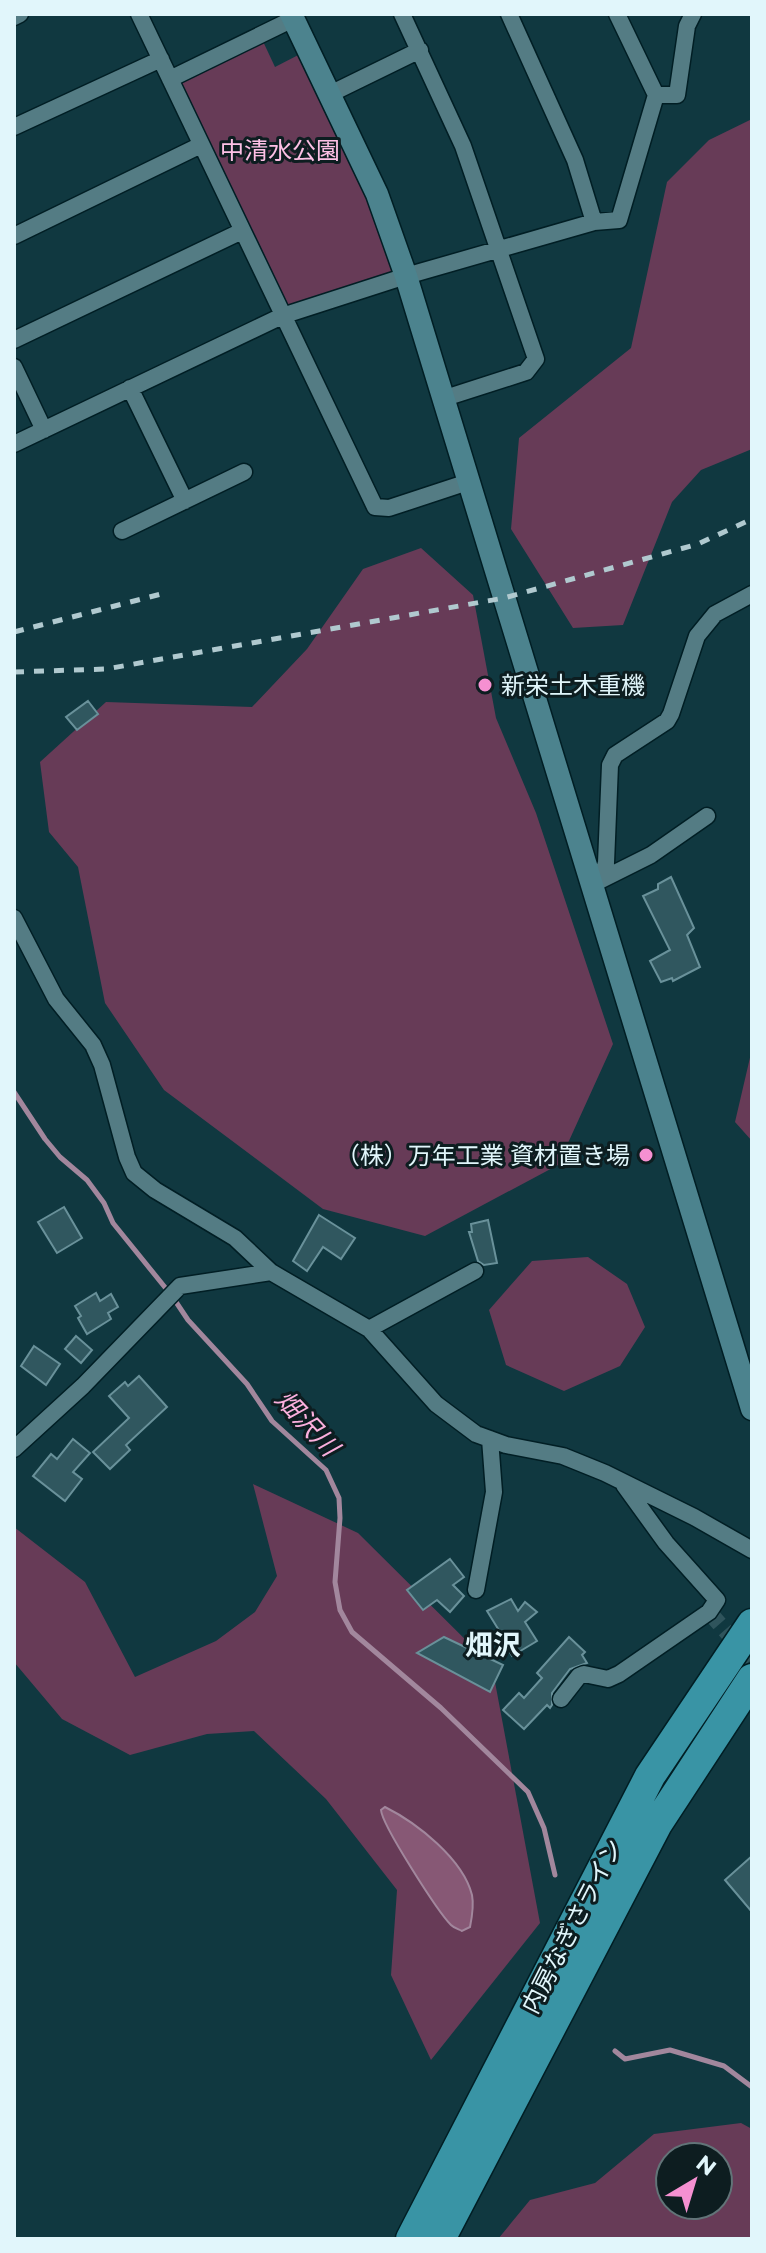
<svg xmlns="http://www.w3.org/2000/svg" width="766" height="2253" font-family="Montserrat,'Noto Sans JP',sans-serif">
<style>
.green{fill:#673b57;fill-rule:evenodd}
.water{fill:#875875;stroke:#a2879d;stroke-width:2}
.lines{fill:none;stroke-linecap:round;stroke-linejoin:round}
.stream{stroke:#a2879d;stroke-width:5}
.building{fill:#30575f;stroke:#69919a;stroke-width:2}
.street-tunnel{stroke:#2f545c;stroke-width:16;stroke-dasharray:16 8;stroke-linecap:butt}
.street-casing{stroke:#011e24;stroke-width:19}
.secondary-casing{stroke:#011e24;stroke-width:25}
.highway-casing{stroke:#011e24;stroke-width:33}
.street{stroke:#547c84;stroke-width:16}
.secondary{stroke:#4c838e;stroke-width:22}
.highway{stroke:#3994a5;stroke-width:30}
.rail{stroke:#b0c9cf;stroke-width:5;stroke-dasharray:10 10;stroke-linecap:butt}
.poi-dot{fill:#f590d1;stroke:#0d1d20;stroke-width:3}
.labels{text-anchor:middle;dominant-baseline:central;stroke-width:6;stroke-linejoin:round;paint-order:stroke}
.park-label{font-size:24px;fill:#fdc0e5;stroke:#0d1d20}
.poi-label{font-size:24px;fill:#e1f6fb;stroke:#0d1d20;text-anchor:start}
.street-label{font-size:24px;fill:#e1f6fb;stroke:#0d1d20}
.water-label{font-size:26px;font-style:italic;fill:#faafdd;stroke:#0d1d20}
.quarter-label{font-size:28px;font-weight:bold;fill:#e1f6fb;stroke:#0d1d20}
</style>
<rect width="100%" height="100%" fill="#103840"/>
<path class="green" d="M260,35L275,67L308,50L406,276L282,316L170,79Z
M752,119V449L701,470L672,502L623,625L573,628L511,529L519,438L631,348L667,182L709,140Z
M421,548L473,595L496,718L536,813L613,1044L558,1165L425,1236L323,1209L164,1090L105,1003L78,867L49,832L40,762L106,702L252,707L307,649L363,569Z
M752,1049V1141L735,1122Z
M588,1257L627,1284L645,1327L620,1366L564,1391L506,1365L489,1310L532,1261Z
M253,1484L358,1533L492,1666L540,1923L431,2060L391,1975L397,1890L326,1799L254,1731L207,1734L130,1755L62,1719L14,1662V1527L85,1582L135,1677L216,1641L255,1612L277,1576Z
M741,2123L752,2129V2239H498L530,2200L595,2183L654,2134ZM718,2157V2205H670V2157Z"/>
<path class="water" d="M385,1807C417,1823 463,1859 472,1895C474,1905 472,1917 470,1927L462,1931C458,1929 454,1928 451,1925C438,1912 382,1825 381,1810Z"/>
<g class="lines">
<path class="stream" d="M14,1092L45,1139L60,1157L87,1180L104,1203L113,1223L172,1296L188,1320L247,1384L272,1421L326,1470L339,1498L340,1518L335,1582L340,1610L352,1632L441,1708L528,1792L544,1828L555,1875
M615,2051L625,2059L670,2050L724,2066L752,2087"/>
</g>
<path class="building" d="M88,701L98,714L77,730L66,717Z
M671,877L694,928L687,935L700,967L673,981L672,978L661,982L650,961L670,950L643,896L658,889V884Z
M64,1207L82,1238L57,1253L38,1222Z
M319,1215L355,1238L341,1259L323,1247L307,1271L293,1261Z
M488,1220L497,1263L484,1265L478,1261L469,1232H472L471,1224Z
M96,1293L100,1301L111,1294L118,1307L108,1313L111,1319L87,1334L78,1318L81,1316L75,1306Z
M76,1336L92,1350L81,1363L65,1349Z
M34,1346L60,1364L46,1385L21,1366Z
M139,1376L167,1407L126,1445L130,1450L110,1469L93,1452L129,1418L109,1396L125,1382L128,1386Z
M73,1439L90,1453L73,1472L82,1479L65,1501L33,1476L51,1454L57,1459Z
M450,1559L464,1577L453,1585L464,1596L450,1612L437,1600L423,1610L407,1590Z
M511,1599L518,1611L525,1602L537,1612L525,1622L537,1641L512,1656L501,1638L498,1640L496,1638L500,1632L487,1611Z
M444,1637L503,1665L490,1692L417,1653Z
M569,1637L585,1652L582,1655L587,1663L570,1669L552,1693V1705L550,1708L547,1705L524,1729L503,1710L519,1693L524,1698L542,1678L537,1673Z
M752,1856V1912L725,1880Z"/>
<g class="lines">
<path class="street-tunnel" d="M709,1612L752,1661"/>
<defs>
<path id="street" d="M139,14L375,507L389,508L468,482
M402,14L463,146L536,359L526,372L442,399
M509,14L575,160L594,222
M617,14L656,95
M14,17L20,14
M170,79L293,19
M330,94L420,50
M656,95H677L687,26L693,14
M14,127L161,59
M14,236L201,145
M14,340L242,231
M14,367L44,430
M130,388L185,501
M14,444L282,316L406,276L594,222L619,220L656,95
M122,531L244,472
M590,878L604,869L606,863L610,765L615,755L667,721L671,714L697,636L715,614L752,594
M595,883L651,855L707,816
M14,918L56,999L93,1045L102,1065L127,1157L134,1173L155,1190L235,1238L271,1272L369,1329L436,1404L476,1434L506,1445L563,1456L605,1473L694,1517L752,1550
M369,1329L475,1271
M14,1449L83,1386L180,1286L271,1272
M476,1590L494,1492L490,1439
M561,1699L579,1676L584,1674L608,1679L619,1674L709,1612L717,1600L666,1543L624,1485"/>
<path id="secondary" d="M291,14L377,194L406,276L752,1409"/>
<path id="highway" d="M411,2239L650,1776L752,1624
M440,2239L657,1824L752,1679"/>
</defs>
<use href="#street" class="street-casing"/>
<use href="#secondary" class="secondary-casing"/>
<use href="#highway" class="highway-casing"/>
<use href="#street" class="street"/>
<use href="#secondary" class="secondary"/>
<use href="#highway" class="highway"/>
<path class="rail" d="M14,632L165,593
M14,672L106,669L504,598L698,544L752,519"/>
</g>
<g class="poi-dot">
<circle cx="485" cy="685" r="8"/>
<circle cx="646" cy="1155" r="8"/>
</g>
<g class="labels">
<g class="park-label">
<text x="280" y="150">中清水公園</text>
</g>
<g class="poi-label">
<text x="501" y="685">新栄土木重機</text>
<text x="630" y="1155" text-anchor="end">（株）万年工業 資材置き場</text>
</g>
<g class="street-label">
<text transform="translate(572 1926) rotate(-63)">内房なぎさライン</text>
</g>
<g class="water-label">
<text transform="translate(307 1423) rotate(47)">畑沢川</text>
</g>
<g class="quarter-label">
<text x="493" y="1645">畑沢</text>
</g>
</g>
<rect width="766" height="2253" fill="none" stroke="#e1f6fb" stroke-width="32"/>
<g transform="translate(694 2181) rotate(38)"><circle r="38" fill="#0d1d20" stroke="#627478" stroke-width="2"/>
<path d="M0-6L14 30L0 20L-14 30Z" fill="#f590d1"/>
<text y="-12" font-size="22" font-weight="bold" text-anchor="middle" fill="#e1f6fb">N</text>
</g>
</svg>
